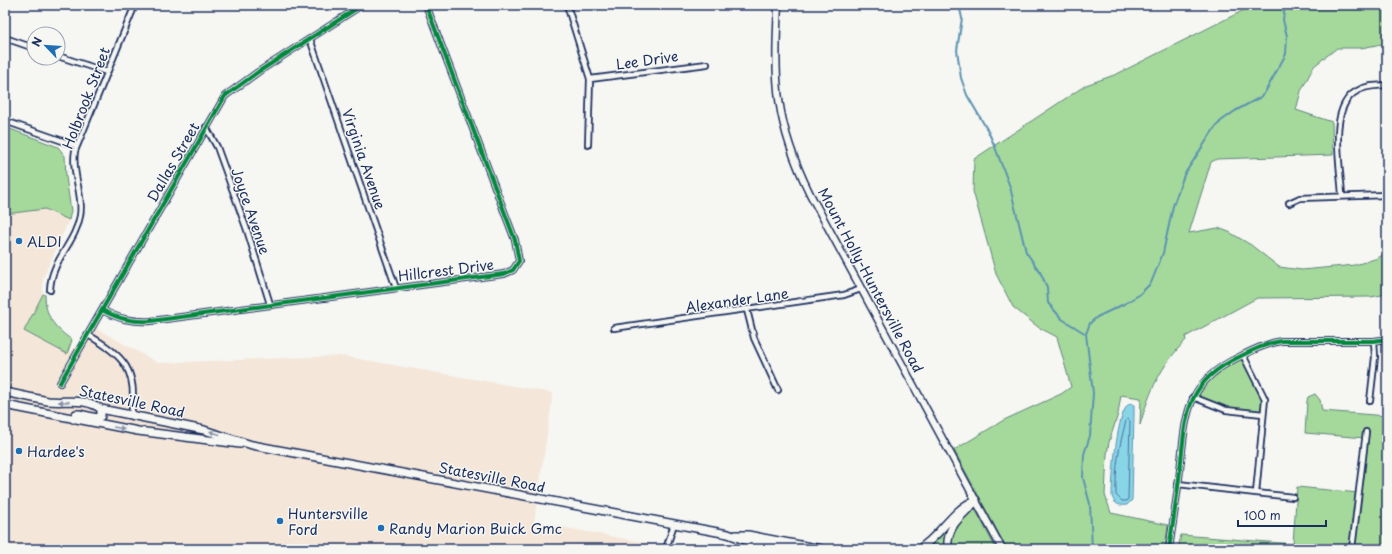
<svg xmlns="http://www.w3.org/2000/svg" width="1392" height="554" font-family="'Playpen Sans',sans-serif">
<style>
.built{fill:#f4e6d9}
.green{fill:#a5d99b;stroke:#60847c}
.water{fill:#88d5e8;stroke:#5c93b1}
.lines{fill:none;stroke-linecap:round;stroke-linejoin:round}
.shore{stroke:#477195;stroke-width:1}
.stream{stroke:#5c93b1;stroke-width:2}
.minor-casing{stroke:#1b2f5e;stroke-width:8}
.secondary-casing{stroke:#1b2f5e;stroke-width:9}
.primary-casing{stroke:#1b2f5e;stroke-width:10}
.minor{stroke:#f6f6f2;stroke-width:4.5}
.secondary{stroke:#f6f6f2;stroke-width:6}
.primary{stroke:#f6f6f2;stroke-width:7}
.cycleway-casing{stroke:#f6f6f2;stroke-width:6}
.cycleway{stroke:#00873e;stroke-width:4}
.oneway{fill:#8892a8}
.poi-dot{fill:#1f6fb2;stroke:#f6f6f2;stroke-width:1.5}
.labels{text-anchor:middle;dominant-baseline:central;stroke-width:3;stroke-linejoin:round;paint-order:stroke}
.street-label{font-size:14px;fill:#1b2f5e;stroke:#f6f6f2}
.poi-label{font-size:14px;fill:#1b2f5e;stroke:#f6f6f2;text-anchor:start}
</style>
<rect width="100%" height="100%" fill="#f6f6f2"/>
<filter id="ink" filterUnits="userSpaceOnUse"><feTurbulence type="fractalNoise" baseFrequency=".025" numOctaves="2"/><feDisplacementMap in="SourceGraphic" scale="8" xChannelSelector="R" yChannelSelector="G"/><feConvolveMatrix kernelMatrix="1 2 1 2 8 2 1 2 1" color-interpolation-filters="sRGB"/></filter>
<g filter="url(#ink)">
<path class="built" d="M45,209L69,220L43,278V294L24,331L67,354L88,335L102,310L97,329L158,363L341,356L553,393L534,522L679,549H5V214Z"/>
<path class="green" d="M1254,5H1387V43L1361,48H1337L1314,66L1301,91L1296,110L1332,122L1333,155L1217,159L1211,162L1189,233L1218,228L1229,232L1251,245L1279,267L1302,270L1355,265L1378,258L1387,252V294L1371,297L1257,298L1185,337L1186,340C1160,367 1150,390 1140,425L1141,398L1121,395L1118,414L1109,442L1107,454L1105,495L1111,513L1168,525L1165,549H1007L954,450L1004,420L1061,394L1071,387L1057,337L1038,327L1013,307L996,274L973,191L974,159L1086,85L1117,74Z
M5,127L58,147L65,156L66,177L71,211L69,220L45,209L5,214Z
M43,294L45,295C45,317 55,328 72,340L67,354L24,331Z
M1243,355L1264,396L1263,414L1239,412L1193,397L1204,382Z
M1315,394L1320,400L1322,411L1387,416V549H1178L1181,535L1293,544L1297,487L1359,493L1365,438L1305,433L1307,401L1308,397Z
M974,507L996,549H952C950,529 960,520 974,507Z
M952,520L947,549H923Z"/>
<path class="water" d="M1131,403L1134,405V414L1132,500L1127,505C1119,506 1114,504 1112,496C1112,481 1116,407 1131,403Z"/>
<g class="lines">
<path class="shore" d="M1128,419L1130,421L1128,499L1126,501H1122L1116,495C1115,468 1119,446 1126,421Z"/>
<path class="stream" d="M959,5L962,18L957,50L961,78L967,95L988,131L995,147L1010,187L1026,252L1040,272L1047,287L1048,303L1062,319L1086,334
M1092,549L1090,504L1083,478L1084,454L1090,436L1093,393L1086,334L1090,323L1097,317L1124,304L1139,295L1151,283L1163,253L1173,206L1184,175L1214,129L1221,121L1235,111L1259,98L1264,94L1286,54L1287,36L1283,20L1285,5"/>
<defs>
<path id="minor" d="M567,5L590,79L588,145
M5,38L34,48
M310,39L396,288
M58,56L107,72
M590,79L707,64
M5,121L77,146
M206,127L217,147L247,230L270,304
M1342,196C1341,168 1327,107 1357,91C1366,85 1377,86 1387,85
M1289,203L1300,198L1387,195
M50,290C51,260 75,244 80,216C84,195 71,173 75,151L135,5
M102,310C119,319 132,322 151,321L504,274L513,270L519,261L515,240L426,5
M747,310L754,338L778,390
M614,328L823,298L844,295L861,289
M88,335C124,355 139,372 131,415
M60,383L225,96L258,72L362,5
M1193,397L1226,410L1263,414
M1370,401L1375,357L1374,341
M1178,484L1256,493L1265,399L1243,355
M1256,493L1293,497
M666,549L674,524
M1169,549C1173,523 1177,497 1180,470C1186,417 1184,383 1239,357C1253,350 1265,344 1281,341H1374L1387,339
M1352,549L1366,432"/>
<path id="secondary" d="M778,5C774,83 775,123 810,194L1002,549"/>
<path id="primary" d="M5,392C19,395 33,398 48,401C66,403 86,397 101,409L204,430L252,445L728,534L747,541L790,549
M5,405L138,431L240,444
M73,419L76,414H79L97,418L101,416V409
M736,535H748L821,549
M919,549C941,536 951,510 976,500
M948,549C946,526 960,518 974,503"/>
</defs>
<use href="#minor" class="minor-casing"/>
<use href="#secondary" class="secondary-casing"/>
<use href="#primary" class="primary-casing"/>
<use href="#minor" class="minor"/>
<use href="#secondary" class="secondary"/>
<use href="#primary" class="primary"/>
<defs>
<path id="cycleway" d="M102,310C119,319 132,322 151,321L504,274L513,270L519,261L515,240L426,5
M60,383L225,96L258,72L362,5
M1169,549C1173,523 1177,497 1180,470C1186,417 1184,383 1239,357C1253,350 1265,344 1281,341H1374L1387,339"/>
</defs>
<use href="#cycleway" class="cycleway-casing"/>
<use href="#cycleway" class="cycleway"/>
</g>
<defs><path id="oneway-solid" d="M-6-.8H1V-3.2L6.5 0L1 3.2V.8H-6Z"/></defs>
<g class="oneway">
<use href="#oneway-solid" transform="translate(64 402) rotate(-180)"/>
<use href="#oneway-solid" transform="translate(119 428) rotate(10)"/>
<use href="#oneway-solid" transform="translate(215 433) rotate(-162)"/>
</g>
</g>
<g class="poi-dot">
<circle cx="19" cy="241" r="4"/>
<circle cx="19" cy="451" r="4"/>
<circle cx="280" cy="521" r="4"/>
<circle cx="381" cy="528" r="4"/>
</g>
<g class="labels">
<g class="street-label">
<text transform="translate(647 60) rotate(-8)">Lee Drive</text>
<text transform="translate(86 98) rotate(-69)">Holbrook Street</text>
<text transform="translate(364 159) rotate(71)">Virginia Avenue</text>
<text transform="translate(173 162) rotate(-60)">Dallas Street</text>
<text transform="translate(251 211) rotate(71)">Joyce Avenue</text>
<text transform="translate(446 270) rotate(-7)">Hillcrest Drive</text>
<text transform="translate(871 280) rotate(62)">Mount Holly-Huntersville Road</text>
<text transform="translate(737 300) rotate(-8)">Alexander Lane</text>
<text transform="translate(132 401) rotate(12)">Statesville Road</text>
<text transform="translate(492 477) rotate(11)">Statesville Road</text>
</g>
<g class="poi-label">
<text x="27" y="241">ALDI</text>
<text x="27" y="451">Hardee's</text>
<text x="288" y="513">Huntersville<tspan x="288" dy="16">Ford</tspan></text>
<text x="389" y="528">Randy Marion Buick Gmc</text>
</g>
</g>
<rect width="1392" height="554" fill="none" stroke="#f6f6f2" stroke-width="20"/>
<rect x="10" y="10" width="1372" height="534" fill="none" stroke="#1b2f5e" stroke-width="1.5" filter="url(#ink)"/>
<g transform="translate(46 46) rotate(295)"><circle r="19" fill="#f6f6f2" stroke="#9ea6b7"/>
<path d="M0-3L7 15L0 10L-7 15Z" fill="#1f6fb2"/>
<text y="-6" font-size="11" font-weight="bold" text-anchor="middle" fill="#1b2f5e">N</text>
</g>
<path d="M1238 520v6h88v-6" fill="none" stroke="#1b2f5e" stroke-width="2"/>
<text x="1244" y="520" font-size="12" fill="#1b2f5e" stroke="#f6f6f2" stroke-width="3" paint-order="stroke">100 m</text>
</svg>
